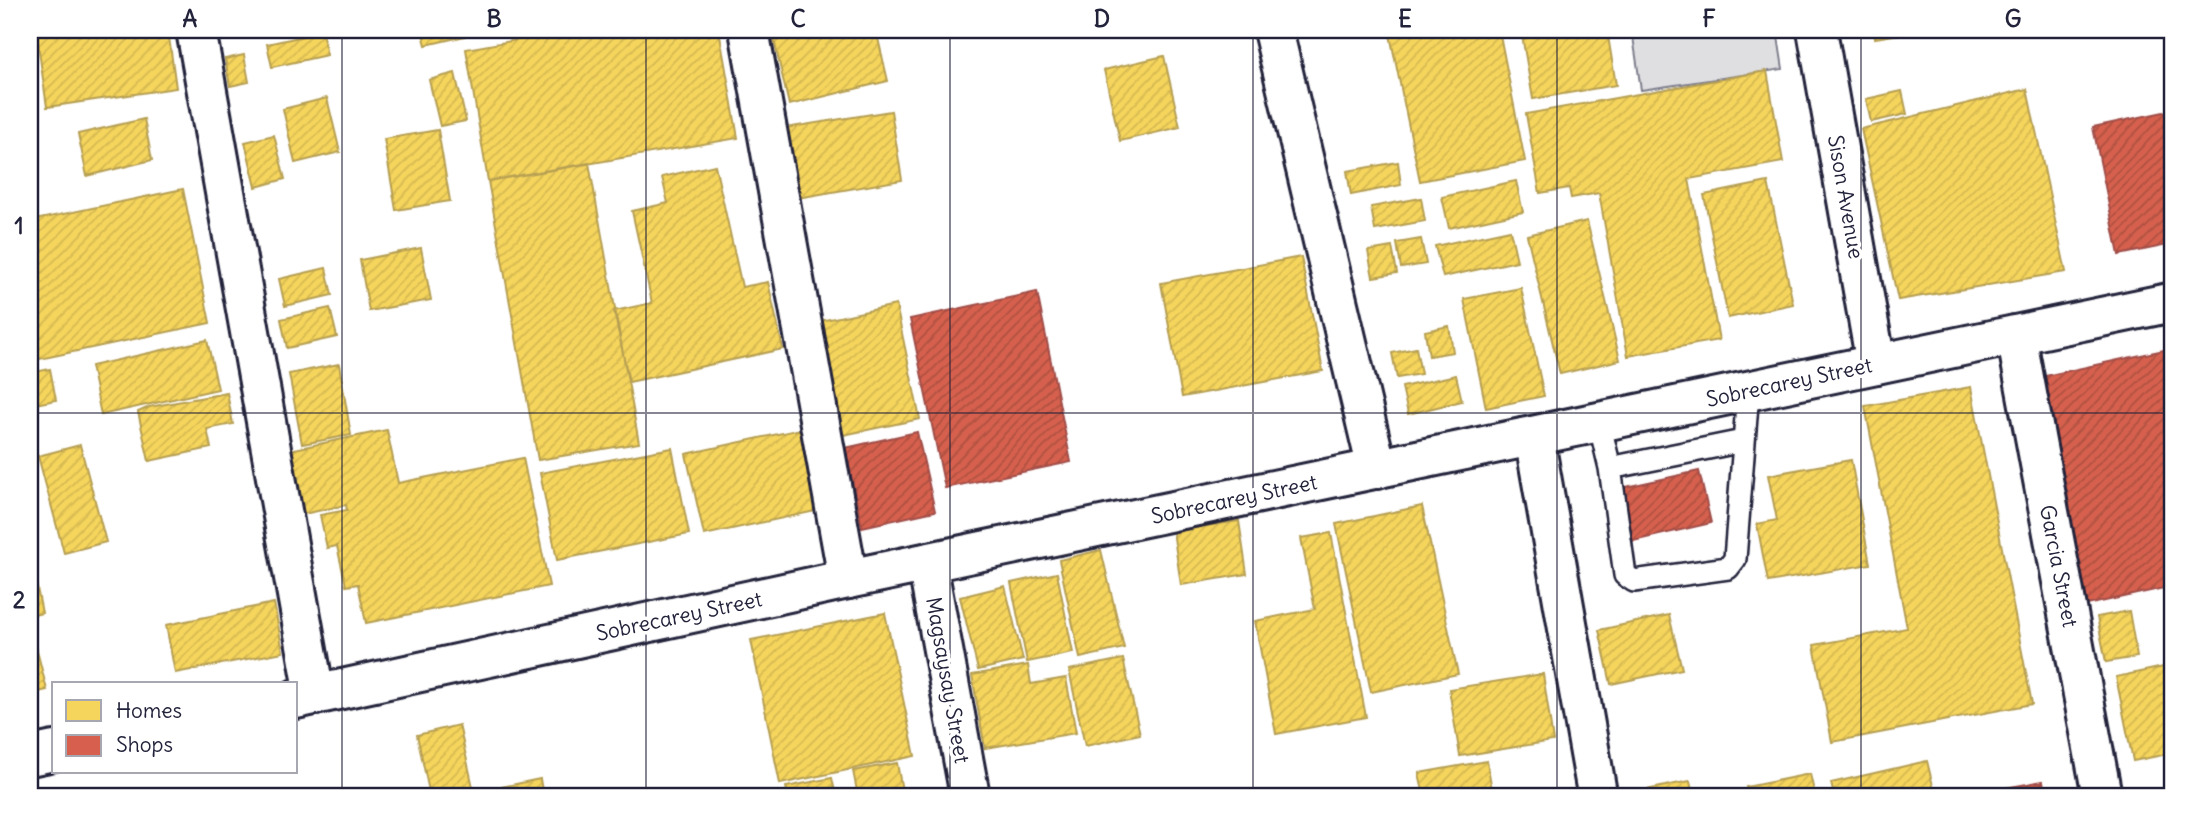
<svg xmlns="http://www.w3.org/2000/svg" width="2203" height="826" font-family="Delius,sans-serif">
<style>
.grass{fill:#dfdfe2;stroke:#80808e;stroke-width:2}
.homes{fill:url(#homes-hatch);stroke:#b69f52;stroke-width:2}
.shops{fill:url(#shops-hatch);stroke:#a04d48;stroke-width:2}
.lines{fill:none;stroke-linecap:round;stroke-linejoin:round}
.lane-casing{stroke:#22223b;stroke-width:26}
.street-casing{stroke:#22223b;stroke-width:44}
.secondary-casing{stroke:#22223b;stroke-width:44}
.lane{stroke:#fff;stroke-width:21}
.street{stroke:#fff;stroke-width:38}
.secondary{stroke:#fff;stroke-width:38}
.grid{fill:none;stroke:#22223b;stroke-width:2;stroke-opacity:0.55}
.labels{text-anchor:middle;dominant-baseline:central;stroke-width:7;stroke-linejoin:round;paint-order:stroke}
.street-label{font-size:21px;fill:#22223b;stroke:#fff}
.neatline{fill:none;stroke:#22223b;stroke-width:2.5}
.grid-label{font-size:23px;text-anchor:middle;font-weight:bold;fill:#22223b}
</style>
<defs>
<pattern id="homes-hatch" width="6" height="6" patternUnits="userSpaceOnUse" patternTransform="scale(1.75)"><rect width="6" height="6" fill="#f6d55c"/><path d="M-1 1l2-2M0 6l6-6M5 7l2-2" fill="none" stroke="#d3b751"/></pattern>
<pattern id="shops-hatch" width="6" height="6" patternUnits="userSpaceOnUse" patternTransform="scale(1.75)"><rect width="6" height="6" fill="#d6604d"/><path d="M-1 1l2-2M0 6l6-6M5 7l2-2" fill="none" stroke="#ad4f41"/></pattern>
</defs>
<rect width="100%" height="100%" fill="#fff"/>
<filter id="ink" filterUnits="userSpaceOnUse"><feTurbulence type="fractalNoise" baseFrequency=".0143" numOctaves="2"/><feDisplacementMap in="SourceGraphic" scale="14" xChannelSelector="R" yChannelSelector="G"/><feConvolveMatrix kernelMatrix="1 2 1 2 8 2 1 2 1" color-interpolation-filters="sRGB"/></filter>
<g filter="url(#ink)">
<path class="grass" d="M1632,30H1777L1783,69L1641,90Z"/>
<path class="homes" d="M36,30H168L176,88L47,107Z
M422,30H463L465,36L426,45Z
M572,30H719L738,138L488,181L466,49Z
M768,30H797L769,35Z
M805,30H876L888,81L789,105L774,40Z
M1389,30H1499L1525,161L1420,181Z
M1521,30H1607L1616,85L1533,99Z
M1874,30H1924L1875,38Z
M322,32L327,55L272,67L267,44Z
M244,55L249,82L230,86L225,59Z
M1164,56L1180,127L1120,141L1104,70Z
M1767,71L1783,162L1689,179L1719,340L1628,356L1599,193L1571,198L1569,188L1540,193L1526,114Z
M455,73L466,121L440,126L429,80Z
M2027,89L2066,272L1898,300L1861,129Z
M1902,91L1907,114L1871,122L1866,99Z
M327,98L340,152L295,163L283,109Z
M891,111L902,180L797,198L785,128Z
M144,119L152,160L87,176L78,134Z
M438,130L450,201L396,210L384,139Z
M274,135L285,179L256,187L245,142Z
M1398,162L1401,185L1351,195L1347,171Z
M589,163L639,443L538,460L488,181Z
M715,165L742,287L768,282L783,349L629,382L614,311L652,303L632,211L668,203L662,177Z
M1516,181L1523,212L1449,228L1442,197Z
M1768,182L1793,304L1728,318L1704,195Z
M183,189L210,323L30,361V221Z
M1421,198L1425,221L1375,230L1371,207Z
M1587,221L1620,360L1560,374L1527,235Z
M1510,230L1517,261L1443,277L1435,246Z
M1421,239L1426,264L1401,268L1397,243Z
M1392,247L1397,273L1373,277L1368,251Z
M421,248L431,300L369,311L360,260Z
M1301,257L1323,371L1182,397L1161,283Z
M326,268L332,295L285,306L279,279Z
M1521,288L1544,396L1486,408L1464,299Z
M896,305L920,419L843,435L820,321Z
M330,308L337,337L287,348L281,319Z
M1449,326L1453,352L1429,356L1425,331Z
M207,340L218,389L101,415L91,366Z
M1416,348L1421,374L1397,378L1392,353Z
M339,364L351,435L302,444L289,374Z
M50,369L56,400L30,405V373Z
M1456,375L1462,401L1408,414L1402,387Z
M1971,387L2032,704L1832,742L1814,645L1907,628L1865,406Z
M227,393L233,424L207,429L211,448L149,461L138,412L149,407Z
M801,429L820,510L704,535L686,454Z
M387,430L398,483L523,458L549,586L366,623L358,584L346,586L337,546L327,548L320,515L347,510L346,505L289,517L275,453Z
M80,445L106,542L64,553L38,456Z
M672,448L689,534L557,560L540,473Z
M1851,460L1870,564L1768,582L1757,524L1777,520L1768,475Z
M1422,506L1458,674L1371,692L1336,524Z
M1239,521L1247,574L1181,585L1173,531Z
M1331,533L1366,717L1276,734L1255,621L1315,609L1301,538Z
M1101,550L1124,648L1080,658L1059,560Z
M30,553L42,613L30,616Z
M1057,573L1073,653L1027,662L1011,583Z
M1005,586L1023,660L978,670L960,597Z
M274,603L283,652L175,673L166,625Z
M2129,611L2137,657L2106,662L2097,617Z
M885,613L915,756L780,784L751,640Z
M1669,615L1682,669L1611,684L1599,630Z
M30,623L47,690L30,694Z
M1123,659L1140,734L1085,746L1069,670Z
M1028,665L1031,684L1066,678L1076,733L985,748L972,675Z
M2173,665V753L2133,761L2116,677Z
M1543,674L1553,741L1460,756L1449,689Z
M459,725L475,796H430L417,735Z
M1487,761L1493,796H1424L1419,773Z
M1927,761L1935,794L1924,796H1834L1831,783Z
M897,763L903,796H858L853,771Z
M1810,774L1815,796H1748L1746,787Z
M832,778L836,796H788L786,787Z
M540,779L543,796H483L482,791Z
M1690,781L1693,796H1647L1646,790Z"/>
<path class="shops" d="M2173,110V244L2119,255L2093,127Z
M1037,292L1071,462L945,488L910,319Z
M2173,348V586L2087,605L2036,378Z
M917,432L935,511L862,527L845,448Z
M1699,471L1711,523L1633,541L1621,488Z
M2043,781L2046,796H1961Z"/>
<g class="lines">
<defs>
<path id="lane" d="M1599,422L1610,468L1625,575L1634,581L1728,568L1735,559L1748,391
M1610,468L1743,441"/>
<path id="street" d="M196,30L315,695
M749,30L848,579
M1273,30L1377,469
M1817,30L1876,364
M2016,335L2102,796
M1534,436L1597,793
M927,563L970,796"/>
<path id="secondary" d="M296,699L848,579L2173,302
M30,756L54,751"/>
</defs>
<use href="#lane" class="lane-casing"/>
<use href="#street" class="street-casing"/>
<use href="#secondary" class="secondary-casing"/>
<use href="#lane" class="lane"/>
<use href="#street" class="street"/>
<use href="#secondary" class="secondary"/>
</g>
</g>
<path class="grid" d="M342,30V796M646,30V796M950,30V796M1253,30V796M1557,30V796M1861,30V796M30,413H2173"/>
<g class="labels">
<g class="street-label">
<text transform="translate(1846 197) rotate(80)">Sison Avenue</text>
<text transform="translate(1789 382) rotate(-12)">Sobrecarey Street</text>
<text transform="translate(1234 499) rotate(-12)">Sobrecarey Street</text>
<text transform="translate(2059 566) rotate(79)">Garcia Street</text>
<text transform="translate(679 616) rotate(-12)">Sobrecarey Street</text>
<text transform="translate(948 680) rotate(80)">Magsaysay Street</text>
</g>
</g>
<rect width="2203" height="826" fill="none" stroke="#fff" stroke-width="77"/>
<rect x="52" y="682" width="245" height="91" fill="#ffffff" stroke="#a7a7b1" stroke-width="2"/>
<rect x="66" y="700" width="35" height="21" fill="#f6d55c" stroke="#a7a7b1" stroke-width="2"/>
<text x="116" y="718" font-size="21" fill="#22223b">Homes</text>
<rect x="66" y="735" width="35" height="21" fill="#d6604d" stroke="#a7a7b1" stroke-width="2"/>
<text x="116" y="752" font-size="21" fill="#22223b">Shops</text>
<rect x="38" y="38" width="2126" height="750" class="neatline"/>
<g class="grid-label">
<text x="190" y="27">A</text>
<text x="494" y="27">B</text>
<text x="798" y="27">C</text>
<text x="1102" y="27">D</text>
<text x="1405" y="27">E</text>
<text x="1709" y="27">F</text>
<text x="2013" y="27">G</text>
<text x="19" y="234">1</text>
<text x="19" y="608">2</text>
</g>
</svg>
